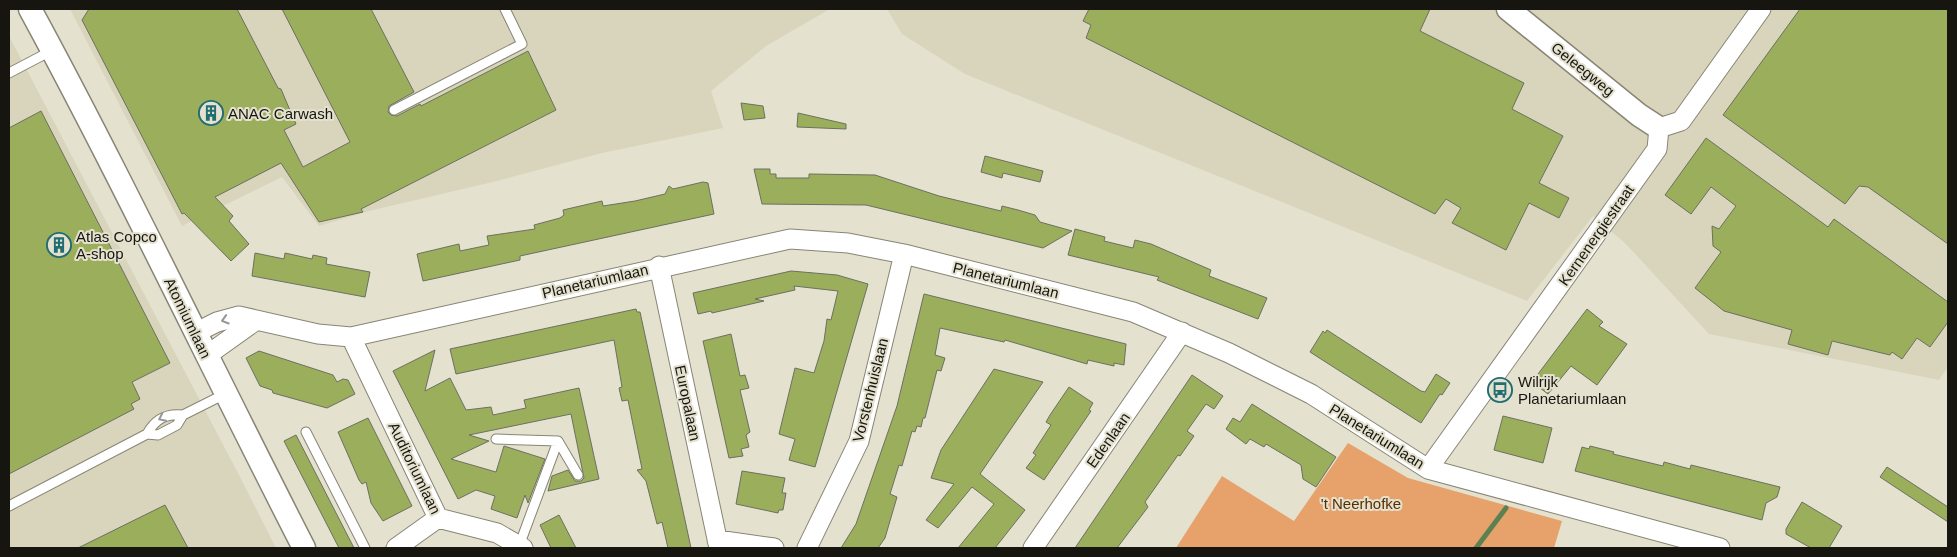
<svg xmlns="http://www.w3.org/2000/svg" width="1957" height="557" font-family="Helvetica,sans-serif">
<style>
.built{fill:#d9d5bc}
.green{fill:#e7a26b}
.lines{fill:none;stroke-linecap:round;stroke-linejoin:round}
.stream{stroke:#5b8151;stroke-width:5}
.building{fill:#9bae5c;stroke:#6c7060}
.service-casing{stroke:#888575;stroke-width:11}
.minor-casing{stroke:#888575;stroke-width:21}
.tertiary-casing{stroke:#888575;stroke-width:25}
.service{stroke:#fff;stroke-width:9}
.minor{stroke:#fff;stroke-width:19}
.tertiary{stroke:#fff;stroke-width:22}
.oneway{stroke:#969693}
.labels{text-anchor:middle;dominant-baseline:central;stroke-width:4;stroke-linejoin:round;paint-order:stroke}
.street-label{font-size:15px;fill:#16150f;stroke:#e4e1cf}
.poi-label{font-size:15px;fill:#16150f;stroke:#e4e1cf;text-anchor:start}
.park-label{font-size:15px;fill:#592d00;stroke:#e4e1cf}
</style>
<rect width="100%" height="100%" fill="#e4e1cf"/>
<path class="built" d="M70,9H830L766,46L711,91L723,128L602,153L497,181L369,211L319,226L282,177L182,226Z
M887,9H1948V367L1939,380L1709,334L1625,243L1593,216L1527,301L965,74L902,34Z
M9,36L240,477L276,548H9Z"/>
<path class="green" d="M1348,443L1408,478L1562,521L1554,548H1176L1222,476L1294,521Z"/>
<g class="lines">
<path class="stream" d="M1476,548L1506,508"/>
</g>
<path class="building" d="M89,9H237L278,88L281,89L286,101L296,124L284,130L303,167L350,142L282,9H371L414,92L389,106L388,112L391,115L397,116L420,104L421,106L528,51L556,110L361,209L363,212L319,222L281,163L215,197L233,216L229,221L249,244L231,261L184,213L182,214L82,20Z
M1089,9H1430L1420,31L1524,83L1512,109L1563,136L1539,183L1569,198L1559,218L1529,203L1506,250L1452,223L1461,208L1446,199L1435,214L1086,38L1091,25L1083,21Z
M1800,9H1948V244L1868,187L1859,186L1845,204L1723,115Z
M741,103L763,106L765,118L744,120Z
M41,111L170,363L132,382L140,399L131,404L134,409L9,474V128Z
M798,113L846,124V129L797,127Z
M1706,138L1828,227L1834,219L1948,302V322L1930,347L1917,338L1902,359L1892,352L1890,355L1832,341L1828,355L1788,344L1792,330L1724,311L1695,288L1721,252L1713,246L1712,226L1719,229L1736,206L1711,187L1691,214L1665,195Z
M985,156L1043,171L1040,182L1003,173L1002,178L981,172Z
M754,169H770V174H776V178H809V174L875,175L939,196L1001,211L1002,206L1018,210L1035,215L1040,222L1072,231L1043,248L866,205L762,204Z
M703,182L708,183L714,214L520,256V260L423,281L417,254L459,244L460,251L489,245L487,236L535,229L534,225L560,218L564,215L563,210L602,201L603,206L635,201L665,194L669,186L673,189Z
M1075,229L1105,237L1104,241L1133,248L1135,240L1151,244L1211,270L1209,276L1267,298L1258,319L1157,280L1159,277L1068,255Z
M255,253L284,259L285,253L312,259L313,255L327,258L326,264L370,272L365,297L252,276Z
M791,271L837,275L868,284L815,467L789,460L795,439L779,434L795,368L814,373L824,341L827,319L831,320L838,291L794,286L795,290L755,299L764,301L712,313L711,311L698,314L693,293Z
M924,294L1126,344L1124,365L1114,363V366L1088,360L1087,364L1005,340L1004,342L940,328L935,355L945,358L941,371L937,370L925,418H923L921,427L917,426L915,432L912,431L902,466L899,465L890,494L897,497L885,538L878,548H841L856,524L897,406Z
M636,309L637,312H640L691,548H668L662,522L657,524L646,481L637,470L642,469L628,400L622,401L619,388L622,387L614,340L456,374L450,349Z
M1587,309L1603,322L1599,326L1627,344L1597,385L1571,366L1548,394L1532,382Z
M1327,330L1421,391L1425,392L1436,374L1450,383L1442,395L1440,394L1421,423L1310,352L1323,331L1325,333Z
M731,334L740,376L745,375L749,388L740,390L750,432L746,435L749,447L741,449L743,456L729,458L703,341Z
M435,350L425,391L450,378L466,410L491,407L493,415L526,408L524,400L579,388L599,479L548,491L552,476L568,470L575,481H581L584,478L571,414L469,435L489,441L451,459L496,472L504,446L545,459L528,503L525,495L517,518L491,509L495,496L476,490L458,499L393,371Z
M259,351L333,375L337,382L343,379L348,380L355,394L327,408L273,393L272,390L260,386L246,358Z
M994,369L1043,382L980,474L1025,510L995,548H958L994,504L972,487L938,528L926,520L954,484L931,478L941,450Z
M1192,375L1223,396L1214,409L1206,404L1187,431L1194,436L1180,456L1178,455L1145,502L1148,507L1117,548H1075Z
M1069,387L1093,403L1089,410L1091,411L1044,480L1026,468L1036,455L1033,453L1051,425L1046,422L1050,415Z
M1252,404L1336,457L1316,487L1303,479L1301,465L1266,444L1264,447L1250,439L1246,444L1226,429L1233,418L1240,422Z
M1503,416L1552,428L1543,463L1494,450Z
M368,418L412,506L383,521L371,503L366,482L362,484L359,480L338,432Z
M296,435L354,548H339L284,441Z
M1590,446L1614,452L1613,454L1663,466L1664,462L1690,469L1691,465L1780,487L1777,497L1766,503L1762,520L1575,471L1582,447L1589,449Z
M1887,467L1948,507V522L1880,477Z
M742,471L785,478L782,493H786L783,510H779L778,513L736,504Z
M1802,502L1842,526L1829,548H1811L1786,534V529Z
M165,505L188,548H78Z
M559,515L576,548H551L540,525Z"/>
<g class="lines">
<defs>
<path id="service" d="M9,73L51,51
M394,110L522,44L505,9
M306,432L365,548
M147,434L158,435L177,425L183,415L225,394
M496,439L558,441L519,546
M558,441L578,475
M9,506L147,434C155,419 166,413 183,415"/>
<path id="minor" d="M659,266L719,548
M195,333L217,322L239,316L318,334L351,337L790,239L848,243L904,254L1133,312L1229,353L1311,394L1428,469L1720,548
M351,337L438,518L497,533L523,548
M206,356L255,321
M1428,469L1657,149L1659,128L1681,121L1761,9
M717,540L774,548
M396,548L438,518
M807,548L859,441L904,254
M1033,548L1182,332"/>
<path id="tertiary" d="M30,9C126,186 212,369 304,548
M1508,9L1639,115L1659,128"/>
</defs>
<use href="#service" class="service-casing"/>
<use href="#minor" class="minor-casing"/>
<use href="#tertiary" class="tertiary-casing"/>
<use href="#service" class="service"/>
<use href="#minor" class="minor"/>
<use href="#tertiary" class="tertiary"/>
</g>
<defs><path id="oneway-chevron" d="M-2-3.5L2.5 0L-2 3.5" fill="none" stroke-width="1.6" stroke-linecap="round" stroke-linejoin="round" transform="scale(1.25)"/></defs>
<g class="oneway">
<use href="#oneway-chevron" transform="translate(225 320) rotate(163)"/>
<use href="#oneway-chevron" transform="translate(162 418) rotate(154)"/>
</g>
<defs>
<symbol id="building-ring" viewBox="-11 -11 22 22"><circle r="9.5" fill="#e4e1cf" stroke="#226d72" stroke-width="1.5"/><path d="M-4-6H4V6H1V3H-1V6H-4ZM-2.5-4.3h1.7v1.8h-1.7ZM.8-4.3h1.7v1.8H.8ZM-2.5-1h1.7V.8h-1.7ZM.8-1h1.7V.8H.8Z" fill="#226d72"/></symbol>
<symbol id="bus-ring" viewBox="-11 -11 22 22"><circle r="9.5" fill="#e4e1cf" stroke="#226d72" stroke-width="1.5"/><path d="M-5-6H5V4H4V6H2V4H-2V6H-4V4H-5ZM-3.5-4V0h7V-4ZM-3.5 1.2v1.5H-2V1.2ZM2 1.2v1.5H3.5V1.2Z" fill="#226d72"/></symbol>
</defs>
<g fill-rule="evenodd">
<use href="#building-ring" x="197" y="99" width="28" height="28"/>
<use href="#building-ring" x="45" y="231" width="28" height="28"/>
<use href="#bus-ring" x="1486" y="376" width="28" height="28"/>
</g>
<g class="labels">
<g class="street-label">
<text transform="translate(1583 69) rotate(39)">Geleegweg</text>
<text transform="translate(1596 235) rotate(-55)">Kernenergiestraat</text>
<text transform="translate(1006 280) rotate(14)">Planetariumlaan</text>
<text transform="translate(595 281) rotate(-13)">Planetariumlaan</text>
<text transform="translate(188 318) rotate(64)">Atomiumlaan</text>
<text transform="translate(870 390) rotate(-76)">Vorstenhuislaan</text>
<text transform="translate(688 403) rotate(78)">Europalaan</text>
<text transform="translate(1377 436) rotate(32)">Planetariumlaan</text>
<text transform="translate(1108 440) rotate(-55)">Edenlaan</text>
<text transform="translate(415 468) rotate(64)">Auditoriumlaan</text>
</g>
<g class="poi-label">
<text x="228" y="113">ANAC Carwash</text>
<text x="76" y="236">Atlas Copco<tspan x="76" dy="17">A-shop</tspan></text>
<text x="1518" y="381">Wilrijk<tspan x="1518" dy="17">Planetariumlaan</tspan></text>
</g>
<g class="park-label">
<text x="1361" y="503">'t Neerhofke</text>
</g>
</g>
<rect width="1957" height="557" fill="none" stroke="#16150f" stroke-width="20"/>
</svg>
